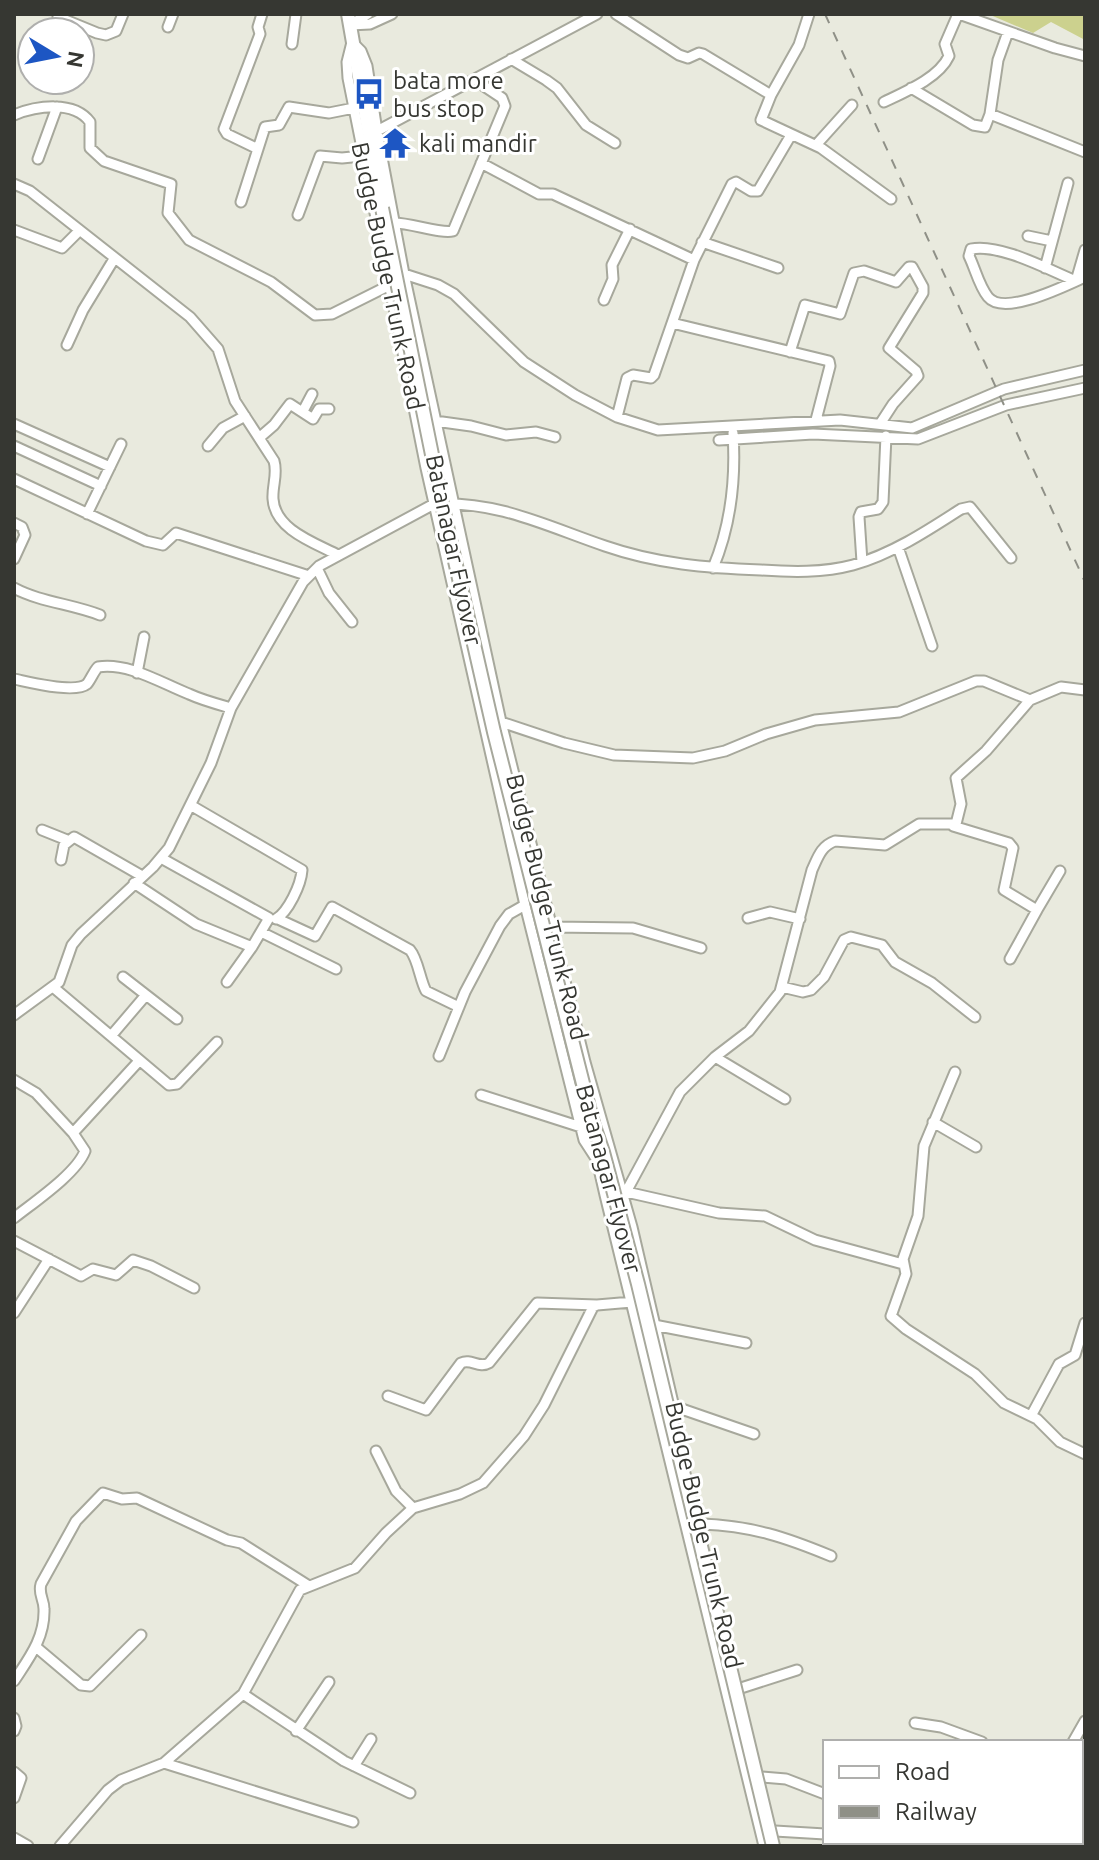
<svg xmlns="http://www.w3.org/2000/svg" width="1099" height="1860" font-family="Ubuntu,sans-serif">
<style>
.green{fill:#ccd18e}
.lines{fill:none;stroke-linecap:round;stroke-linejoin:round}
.minor-casing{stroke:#a7a89c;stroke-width:13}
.major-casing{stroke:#a7a89c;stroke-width:16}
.minor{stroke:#fff;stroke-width:9}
.major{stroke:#fff;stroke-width:12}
.rail{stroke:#8f9087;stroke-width:2;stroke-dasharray:10 10;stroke-linecap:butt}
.major-bridge-casing{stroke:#a7a89c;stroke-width:16;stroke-linecap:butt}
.major-bridge{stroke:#fff;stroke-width:12}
.labels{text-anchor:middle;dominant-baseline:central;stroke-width:6;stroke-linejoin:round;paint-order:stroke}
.poi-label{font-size:24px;fill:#363732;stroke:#fff;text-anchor:start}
.street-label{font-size:24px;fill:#363732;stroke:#fff}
</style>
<rect width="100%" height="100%" fill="#e9eade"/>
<path class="green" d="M988,14H1085V40L1051,22L1033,33Z"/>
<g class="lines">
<defs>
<path id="minor" d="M616,14L679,55L688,58L699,53L703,54L771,95
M809,14L799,45L771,95L761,120L821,148L891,199
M959,14L1055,48L1085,56
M58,17L97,33L106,35L116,31L123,14
M353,23L368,14
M350,25L370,24L392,14
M168,27L173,14
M55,32L59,14
M292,44L296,14
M511,59L546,80L557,88L586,125L615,143
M911,88L973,125L985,127L990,114L998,60L1008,32
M884,102C905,92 939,78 949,56L945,44L958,14
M990,114L1085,152
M14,115C36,106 74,100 90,122V148L104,161L171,184L168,213L189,240L271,282L315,315L332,314L390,285
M377,131L597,14
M816,145L852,105
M258,149L227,134L224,129L260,34L258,27L262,14
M38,159L57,107
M481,163L539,194H553L694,260
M14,184L30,191L190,317L218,349L235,401L274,461C278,474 272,486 273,499C275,530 315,543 338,555
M241,202L265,127L279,125L289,107L329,113L354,108
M298,215L320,156L342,158L362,156
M394,223C411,223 441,234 453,231L505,106L502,98L484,86L481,76
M14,230L62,248L79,231
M1028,236L1052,241
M702,242L778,268
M1085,250L1076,281C1049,270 1000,243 971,249L969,256C975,268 979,286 988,297C1004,317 1067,285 1085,277
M1045,268L1068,183
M404,274L438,285L454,294L524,362L575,395L617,417L658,430L840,420L912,428L1004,389L1085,370
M604,300L613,279L612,265L630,229
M672,323L829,361L830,366L816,420
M67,345L83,310L114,259
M790,352L805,305L840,314L854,273L864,271L896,282L909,267H912L923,287V293L889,348L916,371L918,376L893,404L880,424
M303,411L312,394
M617,417L627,378L633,375L651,378L654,375L694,260L732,184L736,182L751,191H758L791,135
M435,421L471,426L506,435L536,432L555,437
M14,424L110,467
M259,438L274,425L290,404L313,419L319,409H329
M719,440L813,434L918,439L1006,405L1085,388
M14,446L101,486
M208,446L223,428L245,416
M14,479L146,541L163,545L176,533L309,576
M87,514L121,444
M14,523L22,527L25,535L14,559
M898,547L932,646
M862,562L859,517L861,512L878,509L883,502L886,436
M317,568L329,593L352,622
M713,568C731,525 736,480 733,433
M14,588C40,602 72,604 100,615
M137,673L144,637
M14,679C29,682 75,694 87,684C91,679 94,671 98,667C128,662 161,683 189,694C202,700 217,704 231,708
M501,722L564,743L614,755L693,758L725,751L766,734L815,720L899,712L976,681H984L1030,700L1061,687L1085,690
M192,806L302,870C301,885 288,912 276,919
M953,826L1009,843L1013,848L1004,890L1037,910L1010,959
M42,830L67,840
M161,858L269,918L252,947L227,982
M61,860L64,845L74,837L142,876
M134,883L196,924L252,947
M1037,910L1060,871
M748,918L770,912L800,919
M278,919L315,936L332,907L410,950C418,959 420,980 426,991L459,1007
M552,927L633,928L701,948
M261,932L336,969
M123,977L177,1019
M53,987L169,1085L177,1084L217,1042
M782,987L803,992L811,990L824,977L844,940L851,937L882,945L895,962L932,983L975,1017
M14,1015L59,982L72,945L81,934L153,867L169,848L211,763L231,708L303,582L319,566L434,504C499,501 546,526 605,546C657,564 707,568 761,570C791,572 823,573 853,565C892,554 927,531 961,509L970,507L1011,558
M111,1036L146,995
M439,1056L465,992L500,926L509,914L525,905
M715,1057L785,1099
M955,1072L924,1146L918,1216L903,1259L906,1274L891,1316L906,1329L975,1374L1004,1403L1037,1419L1060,1442L1085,1454
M14,1080L36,1093L73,1133L85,1151C76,1174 34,1202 14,1218
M481,1095L581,1127
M933,1122L976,1147
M73,1133L139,1061
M622,1191L719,1213L765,1216L815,1240L903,1264
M626,1192L680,1092L715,1057L749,1031L780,992L812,870C818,857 821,846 835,841L885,845L919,824H956L961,804L956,778L986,751L1030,700
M14,1241L81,1276L93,1269L116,1275L133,1260L151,1266L194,1288
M14,1313L49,1259
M654,1325L746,1343
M388,1396L426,1410L461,1363C471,1358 479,1369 489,1363L537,1303L597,1305
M673,1403L632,1227L585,1062L501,722L404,274L377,131L367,66L361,51L352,42L347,62L348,78L426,468L525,905L584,1140L597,1160L605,1195L764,1846
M673,1406L754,1434
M1031,1416L1059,1364L1075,1355L1085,1323
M376,1451L396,1491L413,1508
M702,1524C752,1526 785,1537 831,1556
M36,1647L81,1685L90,1686L141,1635
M14,1681C29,1658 45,1638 44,1609C44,1599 38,1594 41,1584L76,1521L103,1493L122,1499L137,1498L227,1540L241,1543L309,1586
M741,1688L797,1670
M243,1694L344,1761L410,1793
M14,1718L16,1726L14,1731
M915,1723L941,1727L982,1742
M296,1731L329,1682
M1073,1742L1085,1721
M164,1763L353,1822
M354,1766L371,1739
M14,1772L21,1778L14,1798
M762,1777L786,1779L825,1794
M775,1831L825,1834
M14,1838L28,1846
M855,1842L863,1846
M60,1846L108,1790L121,1780L164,1763L243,1694L300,1590L355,1568L386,1533L413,1508L460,1494L483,1483L524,1436L544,1405L593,1307L597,1305L632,1302
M996,1846L999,1842"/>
<path id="major" d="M348,14L382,208"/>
</defs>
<use href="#minor" class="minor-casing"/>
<use href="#major" class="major-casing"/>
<use href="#minor" class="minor"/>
<use href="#major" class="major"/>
<path class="rail" d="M825,14L1085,582"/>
<defs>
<path id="major-bridge" d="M382,208L442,504L494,732L593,1123L603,1152L638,1284L773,1846"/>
</defs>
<use href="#major-bridge" class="major-bridge-casing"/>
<use href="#major-bridge" class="major-bridge"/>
</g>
<defs>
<symbol id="bus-bare" viewBox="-9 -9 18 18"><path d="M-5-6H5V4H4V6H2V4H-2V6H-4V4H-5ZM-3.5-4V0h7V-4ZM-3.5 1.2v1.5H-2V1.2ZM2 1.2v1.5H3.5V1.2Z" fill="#1d56c3" stroke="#fff" stroke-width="2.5" paint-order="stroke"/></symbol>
<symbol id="temple-bare" viewBox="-9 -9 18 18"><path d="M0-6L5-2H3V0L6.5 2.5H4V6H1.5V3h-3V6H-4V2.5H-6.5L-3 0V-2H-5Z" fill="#1d56c3" stroke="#fff" stroke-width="2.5" paint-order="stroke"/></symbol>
</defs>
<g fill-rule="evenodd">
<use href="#bus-bare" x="347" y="72" width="44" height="44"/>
<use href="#temple-bare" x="373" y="121" width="44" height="44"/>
</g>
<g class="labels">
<g class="poi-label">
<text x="393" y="80">bata more<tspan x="393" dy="28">bus stop</tspan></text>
<text x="419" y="143">kali mandir</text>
</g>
<g class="street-label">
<text transform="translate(388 276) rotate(78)">Budge Budge Trunk Road</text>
<text transform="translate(454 550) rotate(78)">Batanagar Flyover</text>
<text transform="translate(547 907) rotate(76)">Budge Budge Trunk Road</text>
<text transform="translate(609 1179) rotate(75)">Batanagar Flyover</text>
<text transform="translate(704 1535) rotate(77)">Budge Budge Trunk Road</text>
</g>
</g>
<rect width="1099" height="1860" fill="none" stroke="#363732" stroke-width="32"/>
<rect x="823" y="1740" width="260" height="104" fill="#ffffff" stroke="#afafad" stroke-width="2"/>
<rect x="839" y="1766" width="40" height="12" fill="#ffffff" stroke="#afafad" stroke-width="2"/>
<text x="895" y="1780" font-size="24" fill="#363732">Road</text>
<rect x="839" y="1806" width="40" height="12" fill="#8f9087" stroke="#afafad" stroke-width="2"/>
<text x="895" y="1820" font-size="24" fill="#363732">Railway</text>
<g transform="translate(56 56) rotate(100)"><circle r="38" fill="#ffffff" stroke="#afafad" stroke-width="2"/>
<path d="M0-6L14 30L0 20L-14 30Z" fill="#1d56c3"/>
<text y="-12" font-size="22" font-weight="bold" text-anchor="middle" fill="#363732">N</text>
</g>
</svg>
